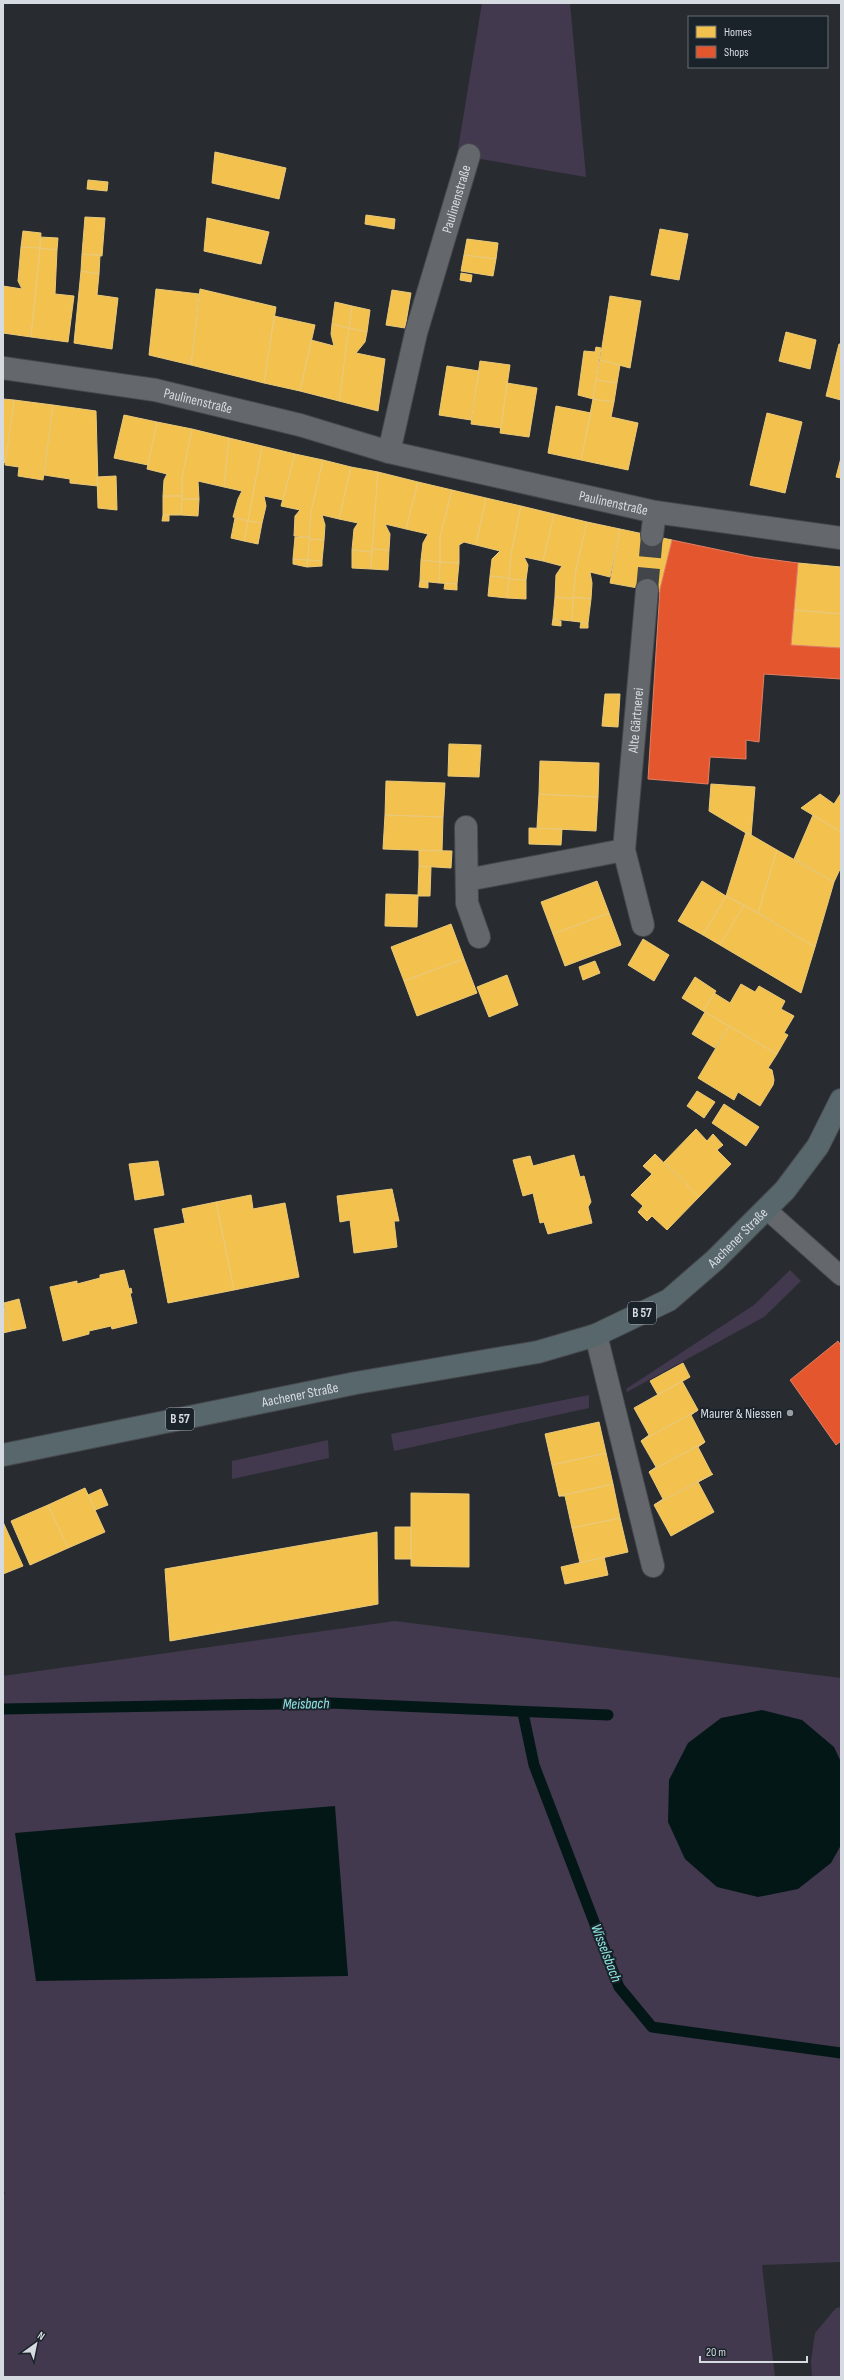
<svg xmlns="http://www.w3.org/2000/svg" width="844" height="2380" font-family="'Sofia Sans Condensed',sans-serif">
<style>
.green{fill:#42394e}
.water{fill:#041717}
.homes{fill:#f2c14e;stroke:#eac97a}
.shops{fill:#e4572e;stroke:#e07f64}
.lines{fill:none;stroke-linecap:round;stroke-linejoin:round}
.stream{stroke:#041717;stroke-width:11}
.street-tunnel{stroke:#42464b;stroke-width:22;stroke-dasharray:22 11;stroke-linecap:butt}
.lane-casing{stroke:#45484c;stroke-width:21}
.street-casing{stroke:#45484c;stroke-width:24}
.primary-casing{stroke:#45484c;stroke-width:24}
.lane{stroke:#64686c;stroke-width:19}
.street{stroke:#64686c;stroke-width:22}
.primary{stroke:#58676c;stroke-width:22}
.poi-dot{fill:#999ea3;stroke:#1b232a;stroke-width:1.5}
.labels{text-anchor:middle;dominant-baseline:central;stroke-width:4;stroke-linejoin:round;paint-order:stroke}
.shield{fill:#1b232a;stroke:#9ea4aa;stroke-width:1}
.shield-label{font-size:13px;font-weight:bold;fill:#d6dbe1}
.street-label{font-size:14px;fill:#d6dbe1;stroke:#1b232a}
.poi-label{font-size:14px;fill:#d6dbe1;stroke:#1b232a;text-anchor:end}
.water-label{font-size:15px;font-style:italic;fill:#8ce6e2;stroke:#1b232a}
</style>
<rect width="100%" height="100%" fill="#282c30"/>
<path class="green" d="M482,3H570L586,177L457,155Z
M790,1270L801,1281L764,1317L627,1392L626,1389L754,1305Z
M589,1395V1408L394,1451L391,1434Z
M328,1440L329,1458L232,1479V1461Z
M395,1621L841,1678V2262L762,2265L775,2377H3V2198L5,2192H3V1676Z
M841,2307V2377H812L811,2361L815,2333L836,2308Z"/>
<path class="water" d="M762,1710L802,1720L834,1747L841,1762V1845L831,1863L798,1889L758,1897L717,1887L685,1859L668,1822L669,1780L688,1743L721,1718Z
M335,1806L348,1976L36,1981L15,1833Z"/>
<path class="homes" d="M215,152L286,168L279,199L212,183Z
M88,180L108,182L107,191L87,189Z
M366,215L395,219L394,229L365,224Z
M85,217L105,218L102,256L82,254Z
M207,218L269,232L261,264L204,251Z
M660,229L688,234L679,280L651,275Z
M23,231L41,233L40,248L21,247Z
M40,237L58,238L57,250L40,248Z
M467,239L498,243L496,259L464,255Z
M21,247L40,248L31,337L3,333V286L22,289L18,281Z
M40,248L57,250L55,294L74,296L68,342L31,337Z
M82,254L100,255L99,274L81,271Z
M464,255L496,259L493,276L461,271Z
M81,271L99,274L97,295L118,298L112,349L74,343Z
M461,273L472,275L471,282L460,280Z
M156,289L199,294L191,365L149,355Z
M200,289L276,307L264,383L191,365Z
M392,290L411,293L405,328L386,325Z
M610,296L641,301L630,368L600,360Z
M335,302L352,306L349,328L332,324Z
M352,306L370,310L367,332L349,328Z
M274,316L315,325L300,391L264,383Z
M332,324L349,328L339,401L300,391L311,340L334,346L331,334Z
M349,328L367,332L365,342L356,353L385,359L378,411L339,401Z
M786,332L816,340L810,369L779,361Z
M839,344H841V400L826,396Z
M596,347L601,348L593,399L578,395L584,351L595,352Z
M600,360L620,365L617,383L596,380Z
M480,361L510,365L501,428L471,424Z
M447,366L479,371L471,420L439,415Z
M596,380L617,383L614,402L593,399Z
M507,383L537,388L529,437L500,433Z
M3,399L14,400L5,463L3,462Z
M593,399L614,402L611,417L638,423L628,470L581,460Z
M14,400L53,405L43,480L18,476L19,467L5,465Z
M53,405L96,411L98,486L70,483V479L44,475Z
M556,406L591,413L581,460L548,453Z
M767,413L802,422L785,493L750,485Z
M124,415L157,422L148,465L114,458Z
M157,422L192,429L182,478V496H163L164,480L167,474L147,469Z
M192,429L229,438L224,487L198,481L199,499H182V478Z
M229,438L262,446L248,521L233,517L238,499L242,491L224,487Z
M262,446L295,454L283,500L264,496L266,506L262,523L248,521Z
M295,454L323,460L311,512L309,537L294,536L295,516L300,510L281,506Z
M841,458V478L836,477Z
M323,460L351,467L339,519L322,515L325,525L324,540L309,539L311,512Z
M351,467L378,472L372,552L352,550L354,529L358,523L339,519Z
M378,472L418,482L406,529L385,524L390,534L389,550L372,549Z
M116,476L117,510L98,508L97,477Z
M418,482L452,490L440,537V562L421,560L423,543L428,534L406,529Z
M452,490L486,498L476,545L464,542L459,545V563L440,562V537Z
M163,496H182L181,515H163Z
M486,498L521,506L511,554L509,578L490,576L492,559L500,551L476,545Z
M182,499H199L198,516L181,515Z
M521,506L554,514L543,561L524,557L528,565L526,580L509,579L511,554Z
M554,514L587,522L576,569L573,599L555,597L556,575L562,566L543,561Z
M163,515H169V521H162Z
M235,518L248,521L244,541L231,538Z
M248,521L262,523L258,544L244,541Z
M587,522L620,529L610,577L590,572L592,583L591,599L573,597L576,569Z
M620,529L672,540L660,592L610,583Z
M295,537H309L308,560L293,559Z
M309,539L324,540L322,561L308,560Z
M372,549L389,550L388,570L371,569Z
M352,550L372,552L371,569L352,568Z
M293,559L308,560L307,567L293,564Z
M308,560L322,561V566L307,567Z
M421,560L440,562L439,583L420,581Z
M440,562L459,563L457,584L439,583Z
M798,563L841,567V614L794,610Z
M490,576L509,578L507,598L488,596Z
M509,579L526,580V599L507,598Z
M420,581L428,582V588L419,587Z
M445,583L457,584V590L444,589Z
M555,597L573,599L572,621L553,619Z
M573,597L591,599L588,623L572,621Z
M794,610L841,614V648L791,645Z
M553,619L561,621V626L552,625Z
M581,622L588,623V628H580Z
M605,694H620L618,727L602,726Z
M449,744L481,745L479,777L448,776Z
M540,761L599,763L598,797L539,794Z
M386,781L445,783L443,817L385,815Z
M711,784L755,787L751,836L709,811Z
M841,793V832L801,808L820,794L834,804Z
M539,794L598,797L596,831L537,828Z
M385,815L443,817L442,851L383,849Z
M813,815L841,832V867L834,882L794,859Z
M529,828L562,829L561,845L529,844Z
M746,832L777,850L758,913L726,896Z
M419,850L452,851L451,868L419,866Z
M777,850L834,882L815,947L758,913Z
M419,866L431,867L430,896H418Z
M597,881L609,913L553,934L541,902Z
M702,881L726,896L703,935L678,921Z
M386,894L418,895L417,927L385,926Z
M726,896L744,905L720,945L703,935Z
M744,905L815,947L801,993L720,945Z
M609,913L621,945L565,966L553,934Z
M451,924L464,959L404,981L391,947Z
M643,939L669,955L654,981L628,965Z
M464,959L477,993L417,1016L404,981Z
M595,961L600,973L583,980L579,967Z
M507,975L518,1005L489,1017L477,987Z
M695,977L716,991L703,1011L682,998Z
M741,984L755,992L759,986L785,1001L781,1009L794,1016L784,1033L788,1035L777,1054L703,1011L714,993L730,1003Z
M705,1012L729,1026L715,1048L692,1034Z
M729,1026L777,1054L768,1068L772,1070L774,1080L773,1085L760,1106L738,1092L734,1100L698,1078Z
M697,1091L715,1102L704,1118L687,1106Z
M724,1104L759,1127L746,1146L712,1123Z
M696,1129L707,1141L713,1134L723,1145L717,1150L731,1164L699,1197L664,1162Z
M655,1154L699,1197L667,1230L652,1216L647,1221L638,1212L643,1206L631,1195L652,1174L643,1166Z
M574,1155L580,1177L584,1176L591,1202L588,1207L592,1223L548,1234L544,1222L540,1223L533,1193L523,1196L513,1160L530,1156L533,1166Z
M158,1161L164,1195L135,1200L129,1164Z
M392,1189L399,1221H394L397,1247L354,1253L350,1220L340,1222L337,1196Z
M251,1195L253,1209L285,1203L299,1277L234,1290L216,1202Z
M216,1202L234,1290L168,1303L154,1229L185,1223L182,1209Z
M124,1270L129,1289L131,1288L132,1293H130L137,1323L112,1329L111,1326L89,1331V1334L63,1341L50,1287L77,1281V1284L100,1278V1275Z
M19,1299L26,1328L11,1331L4,1303Z
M3,1303L11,1331L3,1333Z
M683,1363L690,1377L658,1395L650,1381Z
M682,1381L698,1410L641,1441L649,1435L634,1408Z
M698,1410L691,1415L705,1442L649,1472L656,1467L641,1441Z
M599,1422L606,1453L552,1465L545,1434Z
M705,1442L698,1447L712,1474L654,1505L663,1499L649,1472Z
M606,1453L613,1484L559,1496L552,1465Z
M713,1474L698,1482L714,1512L671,1536L654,1505Z
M613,1484L620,1518L572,1528L565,1496H559Z
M85,1488L105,1532L68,1548L48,1505Z
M101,1489L108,1505L95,1510L88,1495Z
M411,1493L469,1494V1567L411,1566Z
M48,1505L68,1548L30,1565L11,1521Z
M620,1518L628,1552L580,1563L572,1528Z
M3,1522L23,1566L3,1574Z
M395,1527H411V1559H395Z
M377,1532L378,1604L170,1641L165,1569Z
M604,1557L608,1575L565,1584L561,1567Z"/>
<path class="shops" d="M672,540L753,557L798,563L791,645L841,648V679L764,674L759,742L746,740V759L710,757L708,784L648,779L660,589Z
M838,1341L841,1346V1441L836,1445L790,1380Z"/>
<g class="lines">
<path class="stream" d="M3,1709L330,1703L608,1715
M523,1713L534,1765L619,1987L652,2027L841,2053"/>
<path class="street-tunnel" d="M647,590L652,535"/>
<defs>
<path id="lane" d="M766,1209L841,1276"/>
<g id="street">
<path id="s1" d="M3,368L155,390L300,425L389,452L655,512L841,538"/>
<path id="s2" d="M389,452L416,333L469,155"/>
<path d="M652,535L655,512"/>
<path d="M466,827L467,903L479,937"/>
<path d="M624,850L643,925"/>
<path id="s3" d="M467,880L624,850L647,590"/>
<path d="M596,1335L653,1566"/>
</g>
<g id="primary">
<path id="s4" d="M3,1455L356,1383L538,1352L596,1335L669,1300L715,1260L785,1190L818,1146L841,1100"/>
</g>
</defs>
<use href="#lane" class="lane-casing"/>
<use href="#street" class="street-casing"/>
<use href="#primary" class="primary-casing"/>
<use href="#lane" class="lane"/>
<use href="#street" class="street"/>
<use href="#primary" class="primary"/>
</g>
<circle class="poi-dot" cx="790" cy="1413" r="4"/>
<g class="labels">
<g class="shield">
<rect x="628" y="1302" width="28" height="22" rx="3"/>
<rect x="166" y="1408" width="28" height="22" rx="3"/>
</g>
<g class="shield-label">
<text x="642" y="1313">B 57</text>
<text x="180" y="1419">B 57</text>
</g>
<g class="street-label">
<text stroke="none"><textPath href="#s2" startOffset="262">Paulinenstraße</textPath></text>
<text stroke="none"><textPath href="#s1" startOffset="198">Paulinenstraße</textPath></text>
<text stroke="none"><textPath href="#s1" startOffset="626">Paulinenstraße</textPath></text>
<text stroke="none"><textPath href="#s3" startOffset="290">Alte Gärtnerei</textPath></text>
<text stroke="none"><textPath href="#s4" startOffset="779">Aachener Straße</textPath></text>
<text stroke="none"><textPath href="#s4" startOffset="303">Aachener Straße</textPath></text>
</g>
<g class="poi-label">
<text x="782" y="1413">Maurer &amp; Niessen</text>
</g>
<g class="water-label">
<text transform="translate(306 1704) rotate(-1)">Meisbach</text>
<text transform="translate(606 1953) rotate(69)">Wisselsbach</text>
</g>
</g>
<rect width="844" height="2380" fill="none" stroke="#d6dbe1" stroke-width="8"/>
<rect x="688" y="16" width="140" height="52" fill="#1b232a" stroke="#666d73"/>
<rect x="696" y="26" width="20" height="12" fill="#f2c14e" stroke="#666d73"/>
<text x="724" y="36" font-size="12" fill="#d6dbe1">Homes</text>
<rect x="696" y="46" width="20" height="12" fill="#e4572e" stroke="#666d73"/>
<text x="724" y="56" font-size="12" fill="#d6dbe1">Shops</text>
<g transform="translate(36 2344) rotate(33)" stroke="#1b232a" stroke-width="3" paint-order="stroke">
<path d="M0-3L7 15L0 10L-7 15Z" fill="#d6dbe1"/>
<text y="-6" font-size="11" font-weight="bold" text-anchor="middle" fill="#d6dbe1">N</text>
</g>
<path d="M700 2356v6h107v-6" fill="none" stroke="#d6dbe1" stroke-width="2"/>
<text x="706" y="2356" font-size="12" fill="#d6dbe1" stroke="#1b232a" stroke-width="3" paint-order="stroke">20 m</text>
</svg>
